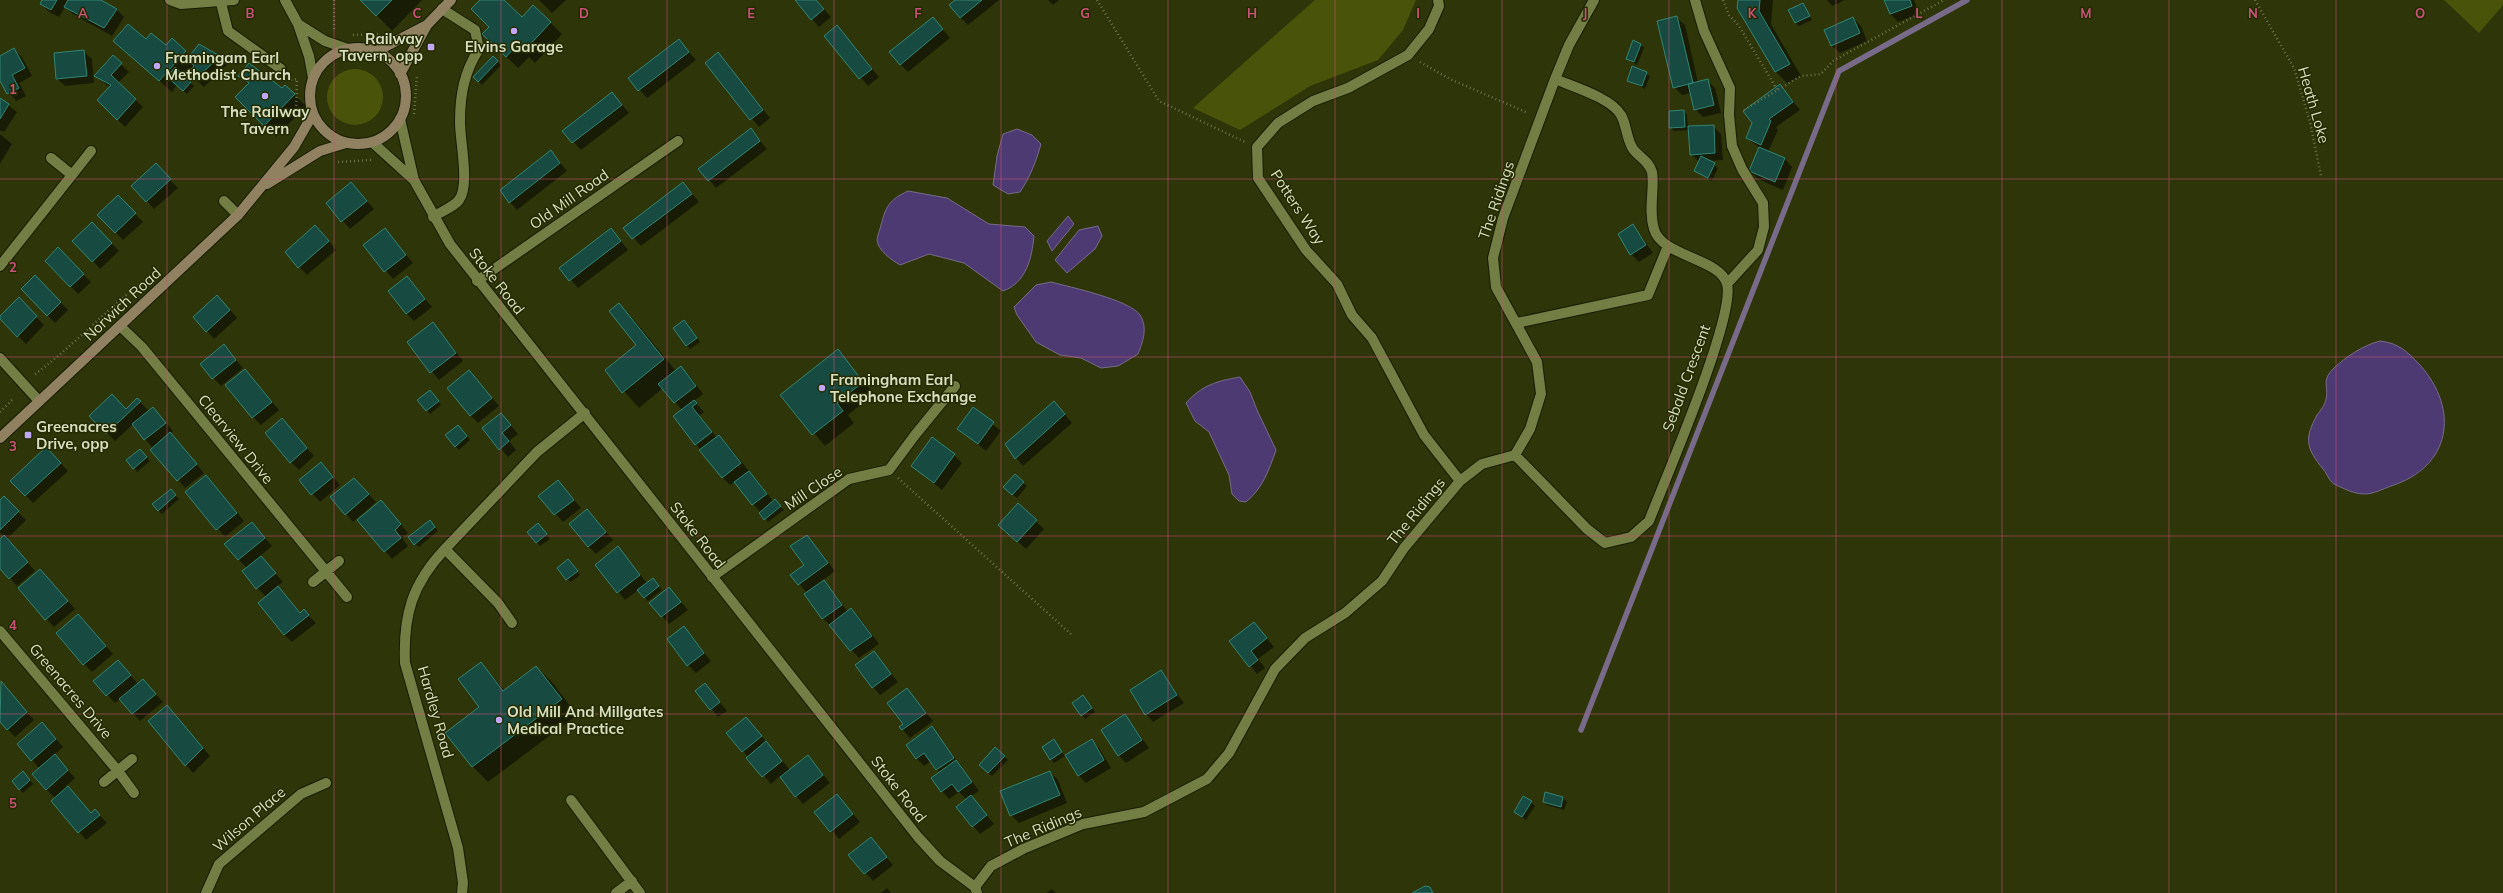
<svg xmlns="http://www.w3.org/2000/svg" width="2503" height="893" font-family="Mulish,sans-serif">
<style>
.green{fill:#49540a}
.water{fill:#4e3a72;stroke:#776b89}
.shadow{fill:#0007}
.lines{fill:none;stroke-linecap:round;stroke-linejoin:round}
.stream{stroke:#776b89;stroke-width:5.5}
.building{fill:#174b41;stroke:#338474}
.service-casing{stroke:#171c00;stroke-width:12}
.minor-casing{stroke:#171c00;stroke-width:12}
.tertiary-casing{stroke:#171c00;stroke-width:12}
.secondary-casing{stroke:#171c00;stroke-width:12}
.path{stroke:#6b724b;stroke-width:2.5;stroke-dasharray:1 3;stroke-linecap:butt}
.service{stroke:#737e44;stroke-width:10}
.minor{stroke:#737e44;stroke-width:10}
.tertiary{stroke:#737e44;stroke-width:10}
.secondary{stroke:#908260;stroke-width:10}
.grid{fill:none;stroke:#c85379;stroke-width:1;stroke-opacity:0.55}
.poi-dot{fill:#c0a8f4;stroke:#242b00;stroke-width:1.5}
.labels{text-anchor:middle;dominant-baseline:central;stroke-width:3;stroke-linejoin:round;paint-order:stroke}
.poi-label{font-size:15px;font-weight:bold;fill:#d7dec0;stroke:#242b00;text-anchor:start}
.street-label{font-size:15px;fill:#d7dec0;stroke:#242b00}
.grid-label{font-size:13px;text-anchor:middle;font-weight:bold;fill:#c85379;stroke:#242b00;stroke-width:3;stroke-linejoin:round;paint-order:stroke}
</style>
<rect width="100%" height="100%" fill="#2e3508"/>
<path class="green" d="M1315,0H1416L1403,30L1378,60L1310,86L1240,130L1193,108Z
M2444,0H2503V5L2479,33Z
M327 97a28 28 0 1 1 56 0a28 28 0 1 1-56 0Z"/>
<path class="water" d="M1017,129L1032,135L1041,144C1036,162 1030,177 1020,192L1008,194L993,185L997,156L1003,134Z
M908,191L947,198L989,224L1025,227L1034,236C1032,258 1026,283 1003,291L964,263L929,254L900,265C892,260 878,251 877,240C877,236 880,230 881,225C886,206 889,200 908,191Z
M1068,216L1074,224L1052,251L1047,241Z
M1098,226L1102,236L1095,249L1067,273L1055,260L1079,230Z
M1051,282C1070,287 1130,300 1140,315C1148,328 1143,341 1138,354L1118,366L1101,368L1081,358L1060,355L1036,342L1017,315L1014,307L1036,285Z
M2380,341C2398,343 2407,351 2420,365C2460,410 2451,467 2391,486C2383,489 2373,494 2365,494C2354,494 2345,489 2336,485C2329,482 2328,475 2323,469C2306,448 2304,439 2317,415C2320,411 2325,405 2326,399C2329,387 2321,381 2333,369C2345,357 2364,345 2380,341Z
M1240,377L1250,392L1257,410L1276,450C1269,470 1263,488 1246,502L1239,501L1232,494L1229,475L1209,432L1195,421L1186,403C1202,385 1217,381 1240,377Z"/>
<path class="shadow" d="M43,0H99L116,9L124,17L112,36L73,14L65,7L59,17L49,12L41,4Z
M362,0H422L392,31Z
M481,0H503L522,18L533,6L562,34L535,63L529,57L518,68L483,34L490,27Z
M539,0H566L552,13Z
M796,0H816L831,17L819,27Z
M956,0H999L968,25L960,17Z
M1048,0H1059L1053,5Z
M1739,0H1773L1771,24L1801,76L1787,83L1776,72L1738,8Z
M1827,0H1845L1832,6Z
M1885,0H1914L1919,14L1898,22L1890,14Z
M1803,4L1812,20L1799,26L1795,23Z
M933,18L950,38L908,72L900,64Z
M1677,18L1685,25L1698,83L1707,80L1715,88L1721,113L1703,117L1695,109L1691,93L1682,95L1674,87Z
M1853,18L1861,26L1867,41L1840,53L1832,46L1825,31Z
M837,26L879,77L868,86L826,36Z
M146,41L185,51L190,56L199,45L219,57L227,65L204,87L188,73L185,77L194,86L187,94L177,85L172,92L126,52Z
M679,41L696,60L647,98L630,79Z
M1640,44L1644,48L1637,65L1627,59Z
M14,50L22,57L32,76L19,83L26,96L16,101L0,79V57Z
M84,52L92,59L94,83L65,86L57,78Z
M718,54L770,118L759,127L706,63Z
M113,57L129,72L118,83L143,107L125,127L98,100L110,87L95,76Z
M493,57L501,65L482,85L474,77Z
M1633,67L1650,76L1645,89L1628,80Z
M239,76L283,89L285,86L306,106L276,137L237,97L249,85Z
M1780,85L1800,110L1776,127L1778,130L1768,152L1785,159L1792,167L1783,190L1758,179L1750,171L1760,148L1747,138Z
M612,93L629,113L581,150L564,131Z
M0,99L17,112L4,132L0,130Z
M1684,111L1687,115L1688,127L1713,126L1721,134L1723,160L1708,161L1718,168L1712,181L1695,170L1699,162L1691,154L1689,130L1674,131L1670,127Z
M751,130L767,149L716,188L700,169Z
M0,134L12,144L0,164Z
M551,152L567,171L517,210L510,202Z
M155,165L178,188L154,209L147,201Z
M351,183L374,209L350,229L327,203Z
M683,183L699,202L641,246L625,228Z
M118,196L143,222L123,240L99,215Z
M92,223L119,251L100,269L93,261Z
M1633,225L1653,253L1639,262L1631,254Z
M385,229L413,263L393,279L364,245Z
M611,229L628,250L578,288L561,268Z
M323,234L336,250L307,275L286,252Z
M58,249L91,282L78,294L46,261Z
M35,276L68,310L55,323L22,289Z
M406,277L432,307L414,321L406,313Z
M19,299L44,325L26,344L0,317Z
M225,304L237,318L214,339L207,331Z
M619,305L634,320L676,371L681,367L689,375L703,394L694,401L704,412L699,416L717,438L719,436L727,444L774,502L784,510L768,522L735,481L730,485L723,478L674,417L682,410L663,388L639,408L606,371L637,345Z
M433,323L463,361L439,380L408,342Z
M687,325L700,342L690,349L686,345Z
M223,346L243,368L221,386L201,364Z
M838,351L874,394L848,415L854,423L825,446L782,395Z
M469,371L499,406L478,423L470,415Z
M252,378L279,410L261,425L253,417Z
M433,395L441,405L430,414L427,410Z
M137,399L148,410L143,416L153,408L173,431L170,433L204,473L185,488L133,424L115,441L91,416L126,410Z
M973,409L1001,431L986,451L959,428Z
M1062,411L1072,423L1023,466L1016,458Z
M282,419L314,456L299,470L291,462Z
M508,422L518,434L509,441L516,450L508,457L484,429Z
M462,430L470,440L459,450L455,446Z
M144,454L150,461L137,472L134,468Z
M954,455L962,463L942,490L912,466Z
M54,456L68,471L33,503L12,481Z
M321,463L340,485L320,502L300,480Z
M1015,475L1027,486L1017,498L1008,490Z
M558,481L581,508L563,522L540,496Z
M213,484L244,521L225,537L187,492Z
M362,487L376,502L353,522L346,514Z
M174,494L179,499L162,514L158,510Z
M4,498L26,520L7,539L35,571L17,586L0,567V540L4,537L0,533V502Z
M1018,505L1044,529L1026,549L1007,533Z
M388,509L408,533L402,538L408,546L392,559L385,551Z
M587,510L613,540L596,554L588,546Z
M252,523L272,546L260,556L283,582L277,586L301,614L304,611L316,623L292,642L284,635L266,597L243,572L247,568L238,559Z
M433,525L438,531L419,547L415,544Z
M542,528L550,539L540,546L529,533Z
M807,536L835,571L823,580L848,612L851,609L859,617L879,644L859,658L831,626L823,619L805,594L807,593L792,575L805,565Z
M618,548L647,583H656L662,590L648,601L638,590L625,600L596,565Z
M572,564L580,575L571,582L567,579Z
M40,570L75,609L54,627L19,588Z
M669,588L688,610L669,624L651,603Z
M78,615L113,654L92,672L84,664Z
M1254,623L1274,647L1258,659L1265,668L1257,674L1230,642Z
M683,628L711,661L696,673L688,665Z
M874,653L898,682L880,695L873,687Z
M481,663L505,691L536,667L552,682L577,715L488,782L473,767L447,733L480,707Z
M125,669L138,684L143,680L163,702L140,721L120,699L115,703L94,681Z
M1161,672L1184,703L1153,722L1146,714Z
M1,683L34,720L15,737L0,720Z
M705,684L727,711L718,717L696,691Z
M907,689L933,721L910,738L900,727L904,724Z
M1086,700L1095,712L1085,719L1082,715Z
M167,706L210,756L193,773L186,765Z
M1125,715L1149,748L1126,763L1118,755Z
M746,718L790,770L808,756L830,783L803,804L780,776L771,784L728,733Z
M932,727L979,791L971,796L994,824L980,834L973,826L967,800L959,792L949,799L942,791L940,773L931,761L924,766L916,758Z
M49,731L63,747L54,755L75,778L66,786L92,814L95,810L107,823L86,840L52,801L55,798L46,789L40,769L32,760Z
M1054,741L1065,756L1054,763L1051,759Z
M1092,741L1099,748L1111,768L1086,783L1078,775Z
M995,748L1008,760L992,776L980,765Z
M1050,772L1058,780L1067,803L1019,823L1011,815Z
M26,776L33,784L23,793L19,789Z
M1546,793L1563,798L1567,802L1564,810L1547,805L1544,802Z
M837,795L860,822L839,839L816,812Z
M1531,802L1535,806L1526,820L1515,812Z
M871,838L893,865L873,881L850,855Z
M887,888L891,893H881Z
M1052,889L1056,893H1046Z"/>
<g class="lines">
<path class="stream" d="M1581,730L1839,71L1967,0"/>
</g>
<path class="building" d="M42,0H57L51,10L40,4Z
M68,0H101L117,9L104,28L64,7Z
M360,0H392L376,16Z
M480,0H504L522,17L533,5L551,22L523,52L516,46L506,57L482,34L489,27L471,9Z
M795,0H816L824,9L811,20Z
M955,0H982L960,18L949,5Z
M1738,0H1760L1759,11L1790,64L1775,72L1737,8Z
M1884,0H1910L1912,6L1890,14Z
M1803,3L1810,16L1795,23L1788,10Z
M1677,16L1693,83L1673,88L1657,21Z
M933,17L943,29L900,65L889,52Z
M1853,17L1860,33L1831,46L1824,30Z
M128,24L146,39L151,33L166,45L172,38L186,51L159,81L113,41Z
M837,25L872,69L859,79L824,36Z
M679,39L689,52L638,91L628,78Z
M1633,40L1641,44L1634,62L1626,59Z
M199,44L220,56L195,80L187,73L194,66L187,59Z
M14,48L25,68L12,75L19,88L7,94L0,81V56Z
M84,50L87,76L56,79L54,53Z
M718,52L763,110L750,120L705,63Z
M113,55L122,63L111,75L136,99L117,120L97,100L111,85L94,76Z
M493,56L498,61L478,82L473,77Z
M249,63L282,88L285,85L295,94L264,126L235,97L249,83L238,76Z
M1632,66L1647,72L1642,86L1627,81Z
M175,67L191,82L183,91L167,77Z
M1708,79L1714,105L1694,110L1688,84Z
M1780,84L1793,102L1769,119L1771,121L1761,145L1746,138L1752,123L1743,111Z
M612,92L622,105L572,143L562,131Z
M0,98L9,104L0,119Z
M1684,110L1685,127L1669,128V111Z
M1714,125L1715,153L1690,155L1688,126Z
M751,128L760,141L708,181L698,169Z
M1759,147L1785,158L1775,182L1749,171Z
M551,150L560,163L509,203L500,190Z
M1701,156L1715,163L1708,178L1694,171Z
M156,163L171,179L146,202L131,186Z
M351,182L367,201L341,222L326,203Z
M683,182L692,194L632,239L623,228Z
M118,195L136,213L115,233L97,215Z
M92,222L112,243L92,262L72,241Z
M1633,224L1646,245L1630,255L1618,234Z
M315,225L329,241L298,268L285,252Z
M385,228L406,255L384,272L363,245Z
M611,228L621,241L569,281L559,268Z
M58,247L84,274L70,287L45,261Z
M35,275L61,302L47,316L21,289Z
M407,276L425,299L406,314L388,291Z
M217,295L230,310L206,332L193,317Z
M19,297L37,316L17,337L0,319V316Z
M619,303L664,359L622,393L605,370L636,345L609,311Z
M684,320L697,338L686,346L673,328Z
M433,322L456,353L430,373L407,342Z
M224,344L236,360L212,379L200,364Z
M838,349L863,382L837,403L843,411L812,435L780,395Z
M681,366L696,386L674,403L658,384Z
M245,369L272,402L252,418L225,385Z
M469,370L492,398L470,416L447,388Z
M430,390L439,401L426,411L417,400Z
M112,394L126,409L137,398L141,401L106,434L89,416Z
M694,400L697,403L692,407L712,432L695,445L673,416Z
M1054,401L1065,414L1015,459L1005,444Z
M153,407L166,423L144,440L132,424Z
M973,407L994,422L978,444L957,429Z
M501,413L511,425L502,433L509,441L499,450L482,428Z
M282,418L307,448L290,463L265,433Z
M458,425L467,436L455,447L445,435Z
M170,432L197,464L177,481L150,450Z
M719,435L741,463L722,478L699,450Z
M932,437L955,454L934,483L911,466Z
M46,447L61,463L25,496L10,481Z
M140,449L147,457L133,469L126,460Z
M321,462L333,477L311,495L299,480Z
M749,471L767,494L752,505L734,482Z
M1015,474L1024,482L1012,495L1003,487Z
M206,475L237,513L216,530L185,492Z
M354,478L369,494L345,515L330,497Z
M558,480L574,500L554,515L538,496Z
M171,489L176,495L158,511L152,504Z
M4,496L19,511L0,530V500Z
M775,499L781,506L764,520L759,513Z
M381,500L401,524L395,530L401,538L384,552L357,520Z
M1018,503L1037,520L1017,542L998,525Z
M587,509L606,532L588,547L569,524Z
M430,520L435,527L414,545L408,537Z
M252,522L265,538L238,560L224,544Z
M538,523L547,534L536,543L527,532Z
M4,535L28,562L9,579L0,569V539Z
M807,535L828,563L798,585L790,575L804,565L790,546Z
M618,546L640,575L617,593L595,565Z
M261,556L276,573L256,589L242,571Z
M568,559L578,571L566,580L557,568Z
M40,569L68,601L45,620L18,588Z
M653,578L659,586L644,598L637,590Z
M824,580L842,605L822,619L804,594Z
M278,586L300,613L304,609L309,615L284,635L258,603Z
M669,587L681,602L661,617L649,603Z
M851,608L872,636L850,651L829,625Z
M78,614L106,646L83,665L56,633Z
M1254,622L1267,638L1251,651L1258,660L1249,667L1229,641Z
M684,626L704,653L687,666L667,639Z
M874,651L891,674L872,688L855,665Z
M118,660L131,675L106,696L93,681Z
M481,662L503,691L536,666L562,699L472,767L445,733L479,707L458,679Z
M1161,670L1177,695L1145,715L1130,690Z
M143,679L156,694L132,714L119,699Z
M1,681L27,712L7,730L0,722Z
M705,683L720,702L710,710L695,691Z
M907,688L926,713L902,730L899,727L903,724L887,703Z
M1083,695L1092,708L1081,716L1072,703Z
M167,705L203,748L185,766L148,721Z
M1125,714L1142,740L1118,756L1101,730Z
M746,717L762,736L742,752L726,733Z
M42,722L56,739L31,761L17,744Z
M932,726L954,758L936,770L924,753L916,759L906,745Z
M1054,739L1062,752L1050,760L1042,747Z
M1092,739L1104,760L1078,776L1065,755Z
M766,741L782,761L762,777L746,758Z
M995,747L1005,756L988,773L979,765Z
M55,754L68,770L46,790L32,774Z
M808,755L823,775L795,797L780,777Z
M956,760L972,782L958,792L952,784L941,792L931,778Z
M23,771L30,780L19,790L12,781Z
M1050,771L1060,795L1010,816L1000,791Z
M68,786L91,813L95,809L100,815L78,833L51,801Z
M1545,792L1563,797L1561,807L1543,802Z
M837,794L853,814L830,832L814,812Z
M971,795L987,815L972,827L956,807Z
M1523,796L1532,801L1522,817L1514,812Z
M871,837L887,857L864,874L848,855Z
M1425,886L1430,887L1433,893H1412Z"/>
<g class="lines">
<defs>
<path id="service" d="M221,3L228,31L281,69
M224,201L238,215
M433,217C440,212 454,207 459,200C470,185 460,142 460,122C460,95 464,72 479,49L475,30L442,9"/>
<path id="minor" d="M1438,0L1439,6L1429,29L1408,55L1348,88L1313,101L1278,123L1257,147L1258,178L1306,250L1337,284L1352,315L1372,338L1424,435L1460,481
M1695,0L1704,31L1730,88L1729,115L1732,146L1742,169L1763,203L1764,227L1758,250L1727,284
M51,158L72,175
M0,266L91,151
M477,281L678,141
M1517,323L1648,295L1668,246
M120,326L142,347L347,597
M0,358L39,401
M1515,455L1587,529L1605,543L1631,537L1649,521C1664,482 1736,316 1727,284C1720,258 1662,257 1654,229C1648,210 1655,188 1652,172C1649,161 1639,157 1633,149C1626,138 1627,126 1621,115C1611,98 1574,87 1555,79
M445,549C412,584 403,615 405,663L458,848L463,883L462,893
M712,577L849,479L889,470L915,435L955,386
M313,582L339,561
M512,623L498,603L445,549L537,452L585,413
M0,631L118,771L134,793
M104,782L132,759
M571,800L640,893
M975,887L991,866L1023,849L1083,824L1144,812L1207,779L1229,753L1275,669L1305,638L1345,613L1382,581L1404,548L1460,481L1482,464L1515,455L1530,429L1541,394L1537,362L1496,287L1493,258L1503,218L1555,79L1569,45L1594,0
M206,893L219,864L301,794L326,783
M616,893L632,881"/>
<path id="tertiary" d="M170,0L181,4L234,0
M285,0L298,24L309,56L313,78
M298,24L325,41L348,49
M400,119L414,180L450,244L918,837L940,861L975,887L977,893
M372,142L414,180"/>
<path id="secondary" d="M310 96a48 48 0 1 1 96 0a48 48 0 1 1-96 0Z
M375,52L427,25
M400,74L427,25L451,0
M267,184L320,151L346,143
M0,438L238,215L294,147L313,114"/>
</defs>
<use href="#service" class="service-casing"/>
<use href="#minor" class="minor-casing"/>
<use href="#tertiary" class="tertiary-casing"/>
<use href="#secondary" class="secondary-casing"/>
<path class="path" d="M1097,0L1159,101L1245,142
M1723,0L1729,15L1739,26L1778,91
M2255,0L2294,68L2310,122L2321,176
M334,29V0
M353,35L378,34
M1420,62L1450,79L1528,113
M291,80L297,79L296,113
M1744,110L1801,76L1821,74L1833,61L1944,0
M414,114L417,75
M338,162L371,160
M35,374C74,346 106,309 146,280
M0,412L14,398
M898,478L1072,635"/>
<use href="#service" class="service"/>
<use href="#minor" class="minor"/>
<use href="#tertiary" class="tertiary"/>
<use href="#secondary" class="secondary"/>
</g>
<path class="grid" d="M167,0V893M334,0V893M501,0V893M667,0V893M834,0V893M1001,0V893M1168,0V893M1335,0V893M1502,0V893M1669,0V893M1836,0V893M2002,0V893M2169,0V893M2336,0V893M0,179H2503M0,357H2503M0,536H2503M0,714H2503"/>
<g class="poi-dot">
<circle cx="514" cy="31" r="4"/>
<rect x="427" y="43" width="8" height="8" rx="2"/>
<circle cx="157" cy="66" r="4"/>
<circle cx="265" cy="96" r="4"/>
<circle cx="822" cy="388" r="4"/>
<rect x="24" y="431" width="8" height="8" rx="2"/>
<circle cx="499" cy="720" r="4"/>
</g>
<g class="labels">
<g class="poi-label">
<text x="423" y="38" text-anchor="end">Railway<tspan x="423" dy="17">Tavern, opp</tspan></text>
<text x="514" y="46" text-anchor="middle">Elvins Garage</text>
<text x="165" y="57">Framingam Earl<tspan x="165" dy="17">Methodist Church</tspan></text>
<text x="265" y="111" text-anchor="middle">The Railway<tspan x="265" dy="17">Tavern</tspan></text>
<text x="830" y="379">Framingham Earl<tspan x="830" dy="17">Telephone Exchange</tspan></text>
<text x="36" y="426">Greenacres<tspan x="36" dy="17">Drive, opp</tspan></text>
<text x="507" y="711">Old Mill And Millgates<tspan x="507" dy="17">Medical Practice</tspan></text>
</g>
<g class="street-label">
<text transform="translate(2314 105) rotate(74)">Heath Loke</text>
<text transform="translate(569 199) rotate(-35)">Old Mill Road</text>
<text transform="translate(1496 200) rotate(-71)">The Ridings</text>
<text transform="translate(1298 207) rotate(57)">Potters Way</text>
<text transform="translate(497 281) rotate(52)">Stoke Road</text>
<text transform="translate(122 304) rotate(-43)">Norwich Road</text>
<text transform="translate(1686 378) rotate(-70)">Sebald Crescent</text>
<text transform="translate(236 439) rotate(51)">Clearview Drive</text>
<text transform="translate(813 488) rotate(-34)">Mill Close</text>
<text transform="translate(1416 511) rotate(-51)">The Ridings</text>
<text transform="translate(698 535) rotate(52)">Stoke Road</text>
<text transform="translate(71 691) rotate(50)">Greenacres Drive</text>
<text transform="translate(436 712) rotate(74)">Hardley Road</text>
<text transform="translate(899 789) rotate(52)">Stoke Road</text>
<text transform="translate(249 819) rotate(-41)">Wilson Place</text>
<text transform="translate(1043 827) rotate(-23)">The Ridings</text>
</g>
</g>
<g class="grid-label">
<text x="83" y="18">A</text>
<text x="250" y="18">B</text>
<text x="417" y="18">C</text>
<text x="584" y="18">D</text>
<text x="751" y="18">E</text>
<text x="918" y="18">F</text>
<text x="1085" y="18">G</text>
<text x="1252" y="18">H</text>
<text x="1418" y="18">I</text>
<text x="1585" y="18">J</text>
<text x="1752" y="18">K</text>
<text x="1919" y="18">L</text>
<text x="2086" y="18">M</text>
<text x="2253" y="18">N</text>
<text x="2420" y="18">O</text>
<text x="13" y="94">1</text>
<text x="13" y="272">2</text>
<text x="13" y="451">3</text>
<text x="13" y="630">4</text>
<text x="13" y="808">5</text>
</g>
</svg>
